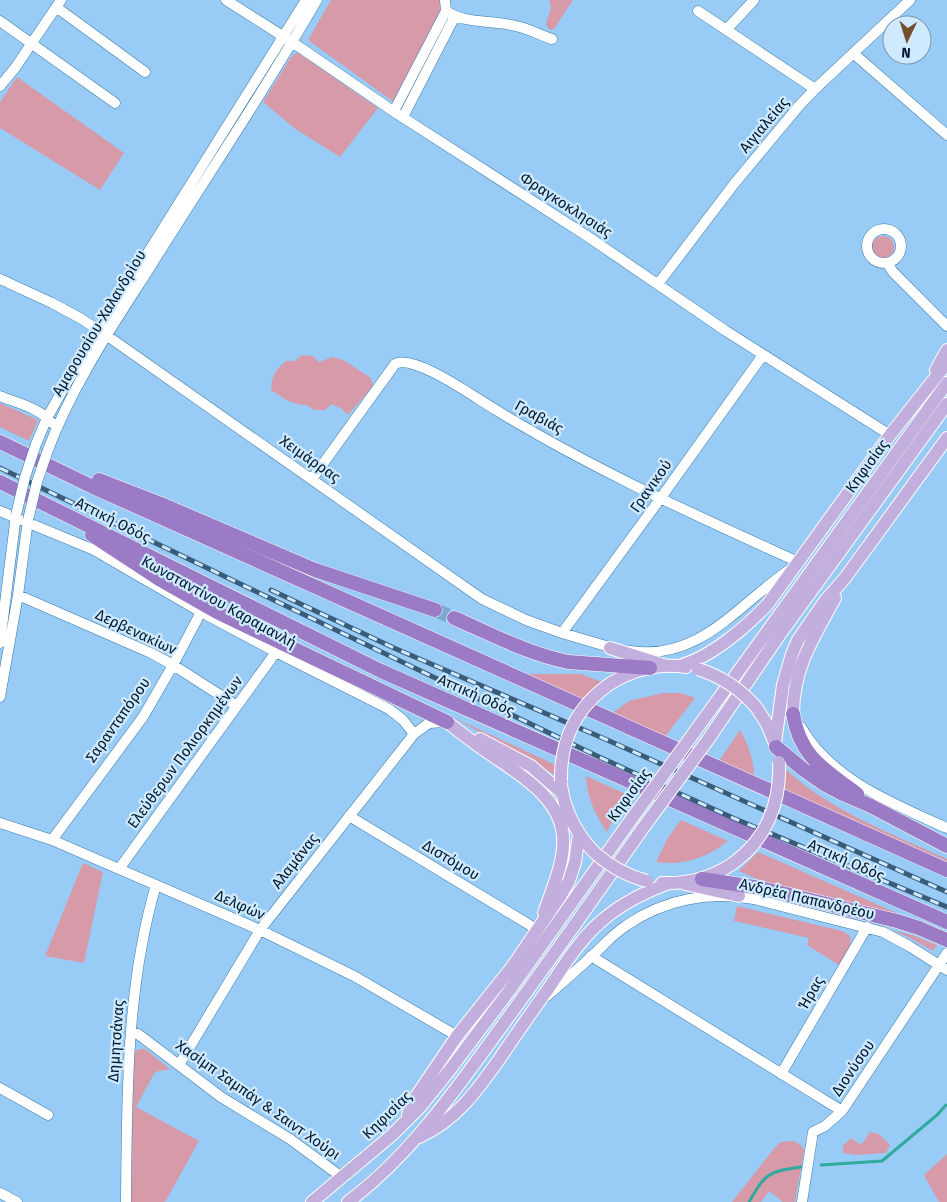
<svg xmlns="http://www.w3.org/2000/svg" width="947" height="1202" font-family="'Fira Sans',sans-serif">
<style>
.green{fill:#d79aa9}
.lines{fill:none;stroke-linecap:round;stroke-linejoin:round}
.stream{stroke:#2eab9c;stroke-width:3}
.highway-tunnel{stroke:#7aa8ce;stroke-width:14;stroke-dasharray:14 7;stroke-linecap:butt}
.minor-casing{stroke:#387aaa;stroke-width:11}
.major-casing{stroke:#fff;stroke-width:14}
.highway-casing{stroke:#fff;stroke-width:15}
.minor{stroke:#fff;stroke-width:10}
.major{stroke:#c3afdd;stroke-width:12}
.highway{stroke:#9b7ac6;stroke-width:14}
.rail-casing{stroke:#395c78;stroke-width:5}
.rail{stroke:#cfe9ff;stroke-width:3;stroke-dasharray:9;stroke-linecap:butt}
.minor-bridge-casing{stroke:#387aaa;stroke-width:11;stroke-linecap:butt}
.major-bridge-casing{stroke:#fff;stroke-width:14;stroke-linecap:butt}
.minor-bridge{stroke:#fff;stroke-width:10}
.major-bridge{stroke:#c3afdd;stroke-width:12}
.labels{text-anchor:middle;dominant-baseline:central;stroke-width:4.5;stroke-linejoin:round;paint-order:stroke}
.street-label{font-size:15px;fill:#00192c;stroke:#cfe9ff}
</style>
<rect width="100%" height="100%" fill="#98ccf6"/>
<path class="green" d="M331,0H443L441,14L395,103L308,40Z
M549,0H573L554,29L550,30L546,25C547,15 554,10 549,0Z
M296,53L300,54L378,108L340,157L294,128L263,102L291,57Z
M17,77L124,153L100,190L0,128V102Z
M872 247a11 11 0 1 1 22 0a11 11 0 1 1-22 0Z
M302,355L313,356L319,362L332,357L343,360L371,378L373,386L348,415L342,409L332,404L325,410H314C306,403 303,406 294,403C286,401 279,395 271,390C271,377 276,369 286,361H294Z
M0,403L38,420L29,441L0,427Z
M518,671L529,674H581L605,683L585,703Z
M663,693H681L695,698L664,738L611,714L629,701Z
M448,715L560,767V779L535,762Z
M740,730C749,746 754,760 754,778L719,761Z
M781,765C826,809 890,833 947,859V862L780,788Z
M586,776L628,795L616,814L607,832C595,815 587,797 586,776Z
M681,820L728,841C706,858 684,866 656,862L667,839Z
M758,852L899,914L897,917L780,889L739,871Z
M83,863L103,872L84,963L45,956Z
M737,906L842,931L849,935L851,940L850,946L839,965L807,945L809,938L734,921Z
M892,930L912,935L937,945L933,951L910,938Z
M139,1049H145L170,1069L155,1072L136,1107L199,1141L165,1202H129L132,1057L134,1052Z
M870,1132L879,1134L890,1145L886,1153L857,1155L843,1153V1146L851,1138L861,1145Z
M793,1141L800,1144L804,1150L795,1202H783L769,1191L761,1202H732L772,1151L780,1142Z
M947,1154V1202H939L924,1175Z"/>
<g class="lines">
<path class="stream" d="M821,1165L882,1161L937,1115L946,1105
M749,1202C766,1173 767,1172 801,1167"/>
<path class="highway-tunnel" d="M435,610L454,618"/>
<defs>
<path id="minor" d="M226,0L292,42L396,113L587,236L726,331L890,435
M445,0L446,11C466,24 488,20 511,25C525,27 538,34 552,39
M56,7L145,72
M698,11L815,89
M0,21L115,103
M727,29L754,0
M853,53L947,135
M0,86L15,68L61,0
M394,111L446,11
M403,117L455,16
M867 246a17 17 0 1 1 34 0a17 17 0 1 1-34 0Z
M887,263L893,272L947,326
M0,279L52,303L80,318L106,335L482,599L526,620L562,633L616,649
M658,284L734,184L798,107L815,89L910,0
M0,396C17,403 40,408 52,423
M36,444L47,418L67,382L306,0
M48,450C73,383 114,324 152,264C207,176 265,90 317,0
M312,479L395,364C414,353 477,399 496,410C592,469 695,515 798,562
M0,511L94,550L201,612L276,652L389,709L403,720L414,734
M18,595L151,653L173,665L237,706
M562,633L660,499L763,355
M0,643L16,515
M630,651C701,662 741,601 792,568
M0,697L18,595L28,520
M801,727C831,780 894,804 947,828
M349,816L538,930
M0,823L52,840L260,930L354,976L457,1036
M52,840L143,717L173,665L201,612
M119,869L276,652
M591,956L842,1111
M547,996C562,983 578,969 593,955C604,945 614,933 627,925C665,899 710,891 754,899L883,932L909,946L947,970
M131,1032L138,1034L221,1097L290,1139L343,1178
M179,1065L260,930L414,734L429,723L445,722
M781,1074L867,927
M0,1088L48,1115
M0,1193L17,1202
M126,1202C127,1096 126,987 156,885
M802,1202L813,1132L825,1126L842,1111L947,953"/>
<path id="major" d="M936,370L947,350
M610,648L664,665
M678,666C709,659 745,628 767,605L890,435L947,363
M611,683C635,669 659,663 686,667
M756,707L767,724L774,741
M793,714C793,667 814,637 835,598
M447,722C461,733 475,744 490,754C519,774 560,797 563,836C565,862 552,889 544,913
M693,734L947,383
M480,739L531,766L562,793
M707,741L778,637L947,404
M775,743L783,685L792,654L798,640L825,601L845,578L947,438
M561,785C565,812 576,834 595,853
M662,883C687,884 711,878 732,864
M685,884L739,896
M408,1115L413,1101L457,1036L512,967L561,895L569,881L575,862L579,834
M419,1137C455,1121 476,1092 498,1061C514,1037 531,1013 548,989C565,964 581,937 605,918C624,902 645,892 669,883
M312,1202L392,1135L420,1107L449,1071L509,991L630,821
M348,1202C411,1155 456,1089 502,1026C550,960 597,894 643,828"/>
<path id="highway" d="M0,442L93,487L947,870
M99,480L161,504L315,570L435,610
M0,482L381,671L947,922
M92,535L159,579L217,612L447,722
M454,618C491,634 528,654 568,662L650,668
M793,714C800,757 824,769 857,794
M776,747L804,770L824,784L841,793L871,806L947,846
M702,879L761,888L897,921L919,928L947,940"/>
</defs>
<use href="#minor" class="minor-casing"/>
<use href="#major" class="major-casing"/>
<use href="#highway" class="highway-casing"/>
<use href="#minor" class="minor"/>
<use href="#major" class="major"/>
<use href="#highway" class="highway"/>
<defs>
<path id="rail" d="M0,468L597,756L733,818L947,907
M271,590L394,648L605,739L947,892"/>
</defs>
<use href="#rail" class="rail-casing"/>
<use href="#rail" class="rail"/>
<defs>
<path id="minor-bridge" d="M16,515L25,477L36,444
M28,520L37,482L48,450"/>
<path id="major-bridge" d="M698,669C722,677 739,688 756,707
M561,781C560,740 577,706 611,683
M630,821L693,734
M643,828L707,741
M595,853C611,867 627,876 647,881
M732,864C766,840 781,803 779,762"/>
</defs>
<use href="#minor-bridge" class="minor-bridge-casing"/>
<use href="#major-bridge" class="major-bridge-casing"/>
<use href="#minor-bridge" class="minor-bridge"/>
<use href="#major-bridge" class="major-bridge"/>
</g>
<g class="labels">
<g class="street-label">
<text transform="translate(764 125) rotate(-50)">Αιγιαλείας</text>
<text transform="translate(566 205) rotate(33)">Φραγκοκλησιάς</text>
<text transform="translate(99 323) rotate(-59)">Αμαρουσίου-Χαλανδρίου</text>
<text transform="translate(539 417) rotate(29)">Γραβιάς</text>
<text transform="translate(310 459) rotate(35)">Χειμάρρας</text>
<text transform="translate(867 466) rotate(-54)">Κηφισίας</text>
<text transform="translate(651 486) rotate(-55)">Γρανικού</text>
<text transform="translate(113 520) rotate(27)">Αττική Οδός</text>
<text transform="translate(219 602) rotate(29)">Κωνσταντίνου Καραμανλή</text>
<text transform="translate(136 632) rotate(25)">Δερβενακίων</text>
<text transform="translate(476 695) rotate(24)">Αττική Οδός</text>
<text transform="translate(118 720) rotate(-55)">Σαρανταπόρου</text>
<text transform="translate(185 752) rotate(-54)">Ελεύθερων Πολιορκημένων</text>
<text transform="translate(629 795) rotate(-54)">Κηφισίας</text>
<text transform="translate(451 860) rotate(31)">Διστόμου</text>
<text transform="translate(846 860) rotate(24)">Αττική Οδός</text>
<text transform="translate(295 861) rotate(-52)">Αλαμάνας</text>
<text transform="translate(807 899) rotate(13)">Ανδρέα Παπανδρέου</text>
<text transform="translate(240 905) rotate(24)">Δελφών</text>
<text transform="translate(811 993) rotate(-60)">Ήρας</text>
<text transform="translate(116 1041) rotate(-86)">Δημητσάνας</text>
<text transform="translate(853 1068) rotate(-56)">Διονύσου</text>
<text transform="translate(258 1100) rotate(35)">Χασίμπ Σαμπάγ &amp; Σαιντ Χούρι</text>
<text transform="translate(387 1115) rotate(-44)">Κηφισίας</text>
</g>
</g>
<g transform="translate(907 40) rotate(184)"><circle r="24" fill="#cfe9ff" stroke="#7c96ab"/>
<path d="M0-4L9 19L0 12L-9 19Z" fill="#744e2a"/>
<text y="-8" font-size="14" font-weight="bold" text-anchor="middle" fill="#00192c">N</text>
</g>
</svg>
